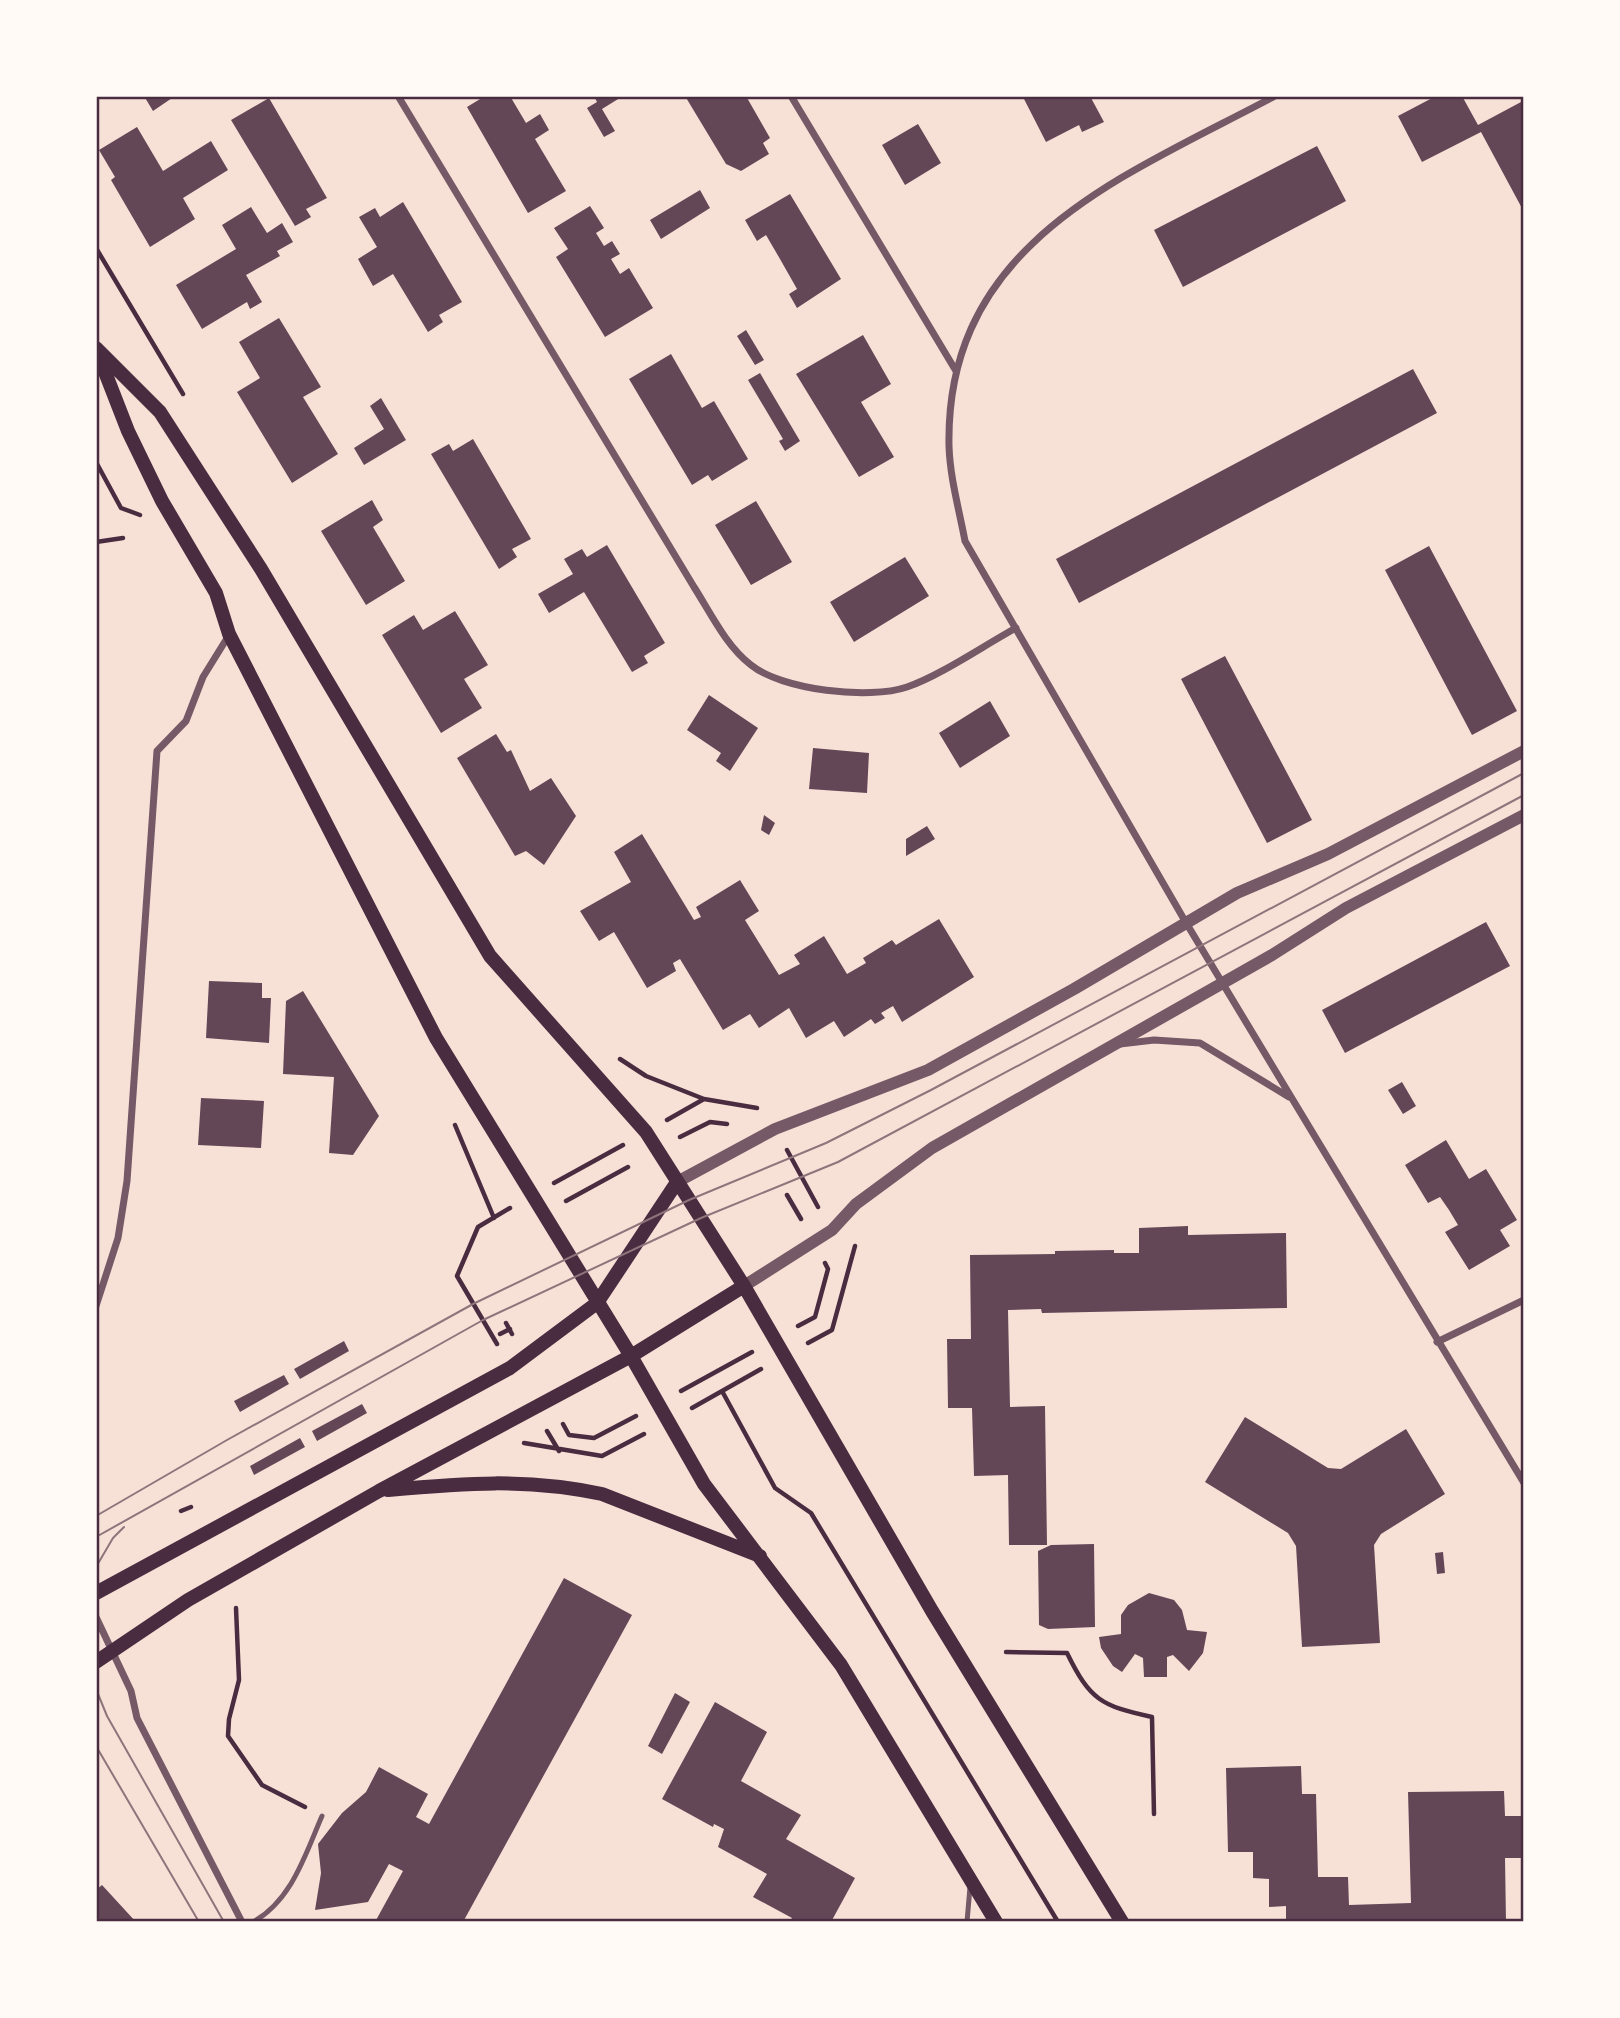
<svg xmlns="http://www.w3.org/2000/svg" width="1620" height="2018" font-family="Cabin,sans-serif">
<style>
.building{fill:#644757}
.lines{fill:none;stroke-linecap:round;stroke-linejoin:round}
.path{stroke:#4a2c40;stroke-width:4.5}
.service{stroke:#755966;stroke-width:5}
.minor{stroke:#755966;stroke-width:7}
.tertiary{stroke:#755966;stroke-width:12}
.secondary{stroke:#4a2c40;stroke-width:14}
.tram{stroke:#8f747c;stroke-width:2}
.neatline{fill:none;stroke:#4a2c40;stroke-width:2.5}
</style>
<rect width="100%" height="100%" fill="#f7e1d7"/>
<path class="building" d="M144,96H175L153,111Z
M485,96H510L526,123L540,114L549,130L535,139L566,191L528,213L467,107Z
M594,96H623L602,109L615,131L604,137L587,108L597,102Z
M685,96H746L770,138L763,143L769,154L741,171L726,164Z
M1030,96H1090L1104,122L1082,132L1079,125L1046,142L1024,99Z
M1436,96H1462L1478,125L1521,102L1524,107V212L1481,132L1422,162L1398,116Z
M269,98L327,198L306,209L311,217L295,226L231,120Z
M918,124L941,163L905,185L882,145Z
M137,127L163,171L211,141L228,170L183,198L195,219L150,247L111,180L115,177L99,150Z
M1317,146L1346,201L1183,287L1154,230Z
M700,190L710,208L661,239L650,220Z
M790,194L841,279L797,308L789,294L797,289L780,259L766,235L757,241L745,220Z
M403,202L462,302L439,315L443,322L428,332L393,274L373,286L358,259L377,247L359,217L375,208L380,217Z
M590,206L604,228L596,233L604,246L612,241L620,254L611,259L620,274L629,268L653,308L605,337L556,257L568,249L554,228Z
M251,207L267,233L282,223L293,242L277,251L280,256L246,275L262,302L250,309L247,302L202,329L176,285L236,249L222,225Z
M279,318L321,387L303,397L338,454L292,483L237,392L260,378L239,342Z
M746,330L764,360L755,365L737,336Z
M863,335L891,384L861,402L894,457L859,477L796,374Z
M671,354L702,408L714,401L748,459L712,481L708,475L692,485L629,379Z
M1413,369L1437,413L1079,603L1056,559Z
M760,373L800,441L785,451L779,441L783,439L748,380Z
M381,398L406,440L364,465L354,448L384,429L370,406Z
M473,439L531,539L512,549L517,557L499,569L431,454L449,444L453,451Z
M372,500L383,520L373,527L405,581L366,605L321,531Z
M756,501L792,562L751,585L715,525Z
M607,545L665,643L644,656L648,663L632,672L584,592L549,613L538,594L573,574L564,559L582,549L587,557Z
M1429,546L1517,711L1472,735L1385,570Z
M905,557L929,596L854,642L830,602Z
M455,611L488,665L464,679L482,708L441,733L382,635L414,615L423,630Z
M1225,656L1312,820L1267,843L1181,679Z
M709,695L758,728L730,771L716,761L721,753L687,730Z
M990,701L1010,736L960,768L939,733Z
M496,734L507,752L511,750L530,791L551,778L576,816L544,865L526,851L515,856L457,758Z
M813,748L869,753L867,793L809,789Z
M764,815L775,823L769,835L761,830Z
M927,826L935,839L906,856V839Z
M642,834L694,920L701,917L696,907L740,880L759,911L745,920L779,975L800,964L794,955L824,936L847,974L866,963L863,958L892,940L896,945L939,919L974,977L902,1022L893,1006L881,1013L885,1018L875,1024L871,1019L844,1037L834,1021L806,1038L789,1008L759,1028L750,1014L723,1030L680,959L673,963L676,971L647,988L614,932L599,941L580,911L631,882L614,852Z
M1486,922L1510,966L1345,1053L1322,1010Z
M209,981L262,983V998H271L269,1043L206,1038Z
M303,991L379,1116L353,1155L329,1153L334,1077L283,1074L286,1001Z
M1402,1082L1416,1106L1403,1114L1388,1090Z
M201,1098L264,1101L261,1148L198,1145Z
M1446,1140L1469,1179L1486,1169L1517,1220L1500,1230L1510,1246L1469,1270L1445,1232L1458,1225L1449,1210L1440,1197L1428,1203L1405,1165Z
M1188,1226V1235L1286,1233L1287,1308L1042,1313L1041,1309L1008,1310L1010,1407L1045,1406L1047,1545H1009L1008,1475L974,1476L972,1408H948L947,1339H971L970,1255L1055,1254V1251L1114,1250V1253H1139V1228Z
M344,1341L349,1351L300,1379L294,1369Z
M284,1375L289,1384L240,1412L234,1401Z
M362,1404L367,1413L317,1441L312,1431Z
M1245,1417L1328,1468L1341,1469L1406,1429L1445,1494L1381,1534L1374,1545L1380,1643L1302,1647L1296,1546L1288,1533L1205,1482Z
M300,1438L305,1447L254,1475L250,1466Z
M1094,1544L1095,1627L1048,1629L1039,1625L1038,1551L1051,1545Z
M1443,1552L1445,1573L1437,1574L1435,1553Z
M564,1578L632,1615L463,1922H375L403,1871L389,1864L368,1902L315,1910L321,1873L318,1844L342,1813L366,1792L379,1767L428,1794L416,1817L429,1824Z
M1149,1593L1174,1600L1182,1610L1187,1630L1207,1632L1203,1653L1189,1671L1173,1655L1167,1657V1677H1144L1143,1658L1135,1654L1122,1672L1113,1666L1101,1648L1099,1637L1121,1634V1615L1128,1605Z
M675,1693L690,1702L662,1754L648,1746Z
M715,1702L767,1732L741,1781L801,1815L786,1839L855,1878L831,1922H790L792,1918L753,1897L767,1874L718,1847L724,1829L714,1824L713,1827L662,1799Z
M1301,1766L1302,1794H1316L1318,1877H1348L1349,1905L1411,1903L1408,1792L1504,1791L1505,1816H1524V1858H1505L1506,1922H1286V1906L1269,1907V1879L1253,1878V1852H1228L1226,1768Z
M102,1885L136,1922H96V1890Z"/>
<g class="lines">
<path class="path" d="M96,248L183,394
M96,462L121,508L140,515
M96,542L123,538
M620,1059L646,1076L704,1099
M667,1120L704,1099L757,1108
M455,1125L494,1218
M680,1137L710,1122L727,1124
M787,1150L818,1207
M554,1183L623,1145
M787,1195L801,1219
M566,1201L628,1167
M506,1323L512,1334
M798,1326L815,1317L828,1269L825,1263
M500,1334L510,1329
M808,1343L832,1330L855,1246
M497,1344L457,1276L478,1227L510,1208
M681,1391L752,1352
M722,1391L775,1488L811,1513L1058,1922
M692,1408L761,1369
M563,1424L569,1435L594,1438L636,1416
M547,1431L559,1451
M524,1443L602,1456L644,1434
M181,1511L191,1507
M236,1608L239,1680L229,1719L228,1736L262,1785L305,1807
M1006,1652L1067,1653C1090,1700 1101,1706 1152,1717L1154,1814"/>
<path class="service" d="M253,1922C292,1900 305,1855 322,1816
M967,1922L970,1887"/>
<path class="minor" d="M398,96L694,587C710,612 726,646 751,665C782,690 869,700 907,687C941,675 983,646 1016,628
M791,96L956,371
M1275,96C1123,177 945,242 949,446C950,478 959,509 965,541L1185,921L1524,1483
M1120,1044L1154,1040L1200,1043L1289,1097
M96,1306L118,1238L127,1181L157,751L186,721L203,677L229,635
M1437,1342L1524,1300
M96,1617L131,1691L137,1718L242,1922"/>
<path class="tertiary" d="M677,1182L775,1129L928,1070L1074,989L1237,893L1328,854L1524,751
M744,1286L832,1230L856,1204L932,1148L1272,955L1346,908L1524,815"/>
<path class="secondary" d="M96,348L160,412L261,569L490,956L646,1132L744,1286L932,1611L1122,1922
M98,354L128,431L162,501L216,593L229,634L436,1038L631,1356L704,1484L841,1665L996,1922
M388,1490C463,1483 527,1478 602,1494L760,1556
M96,1593L510,1368L597,1303L677,1182
M96,1662L188,1600L379,1491L631,1356L744,1286"/>
<path class="tram" d="M96,1516L227,1440L473,1304L689,1200L826,1143L931,1090L1524,773
M96,1537L483,1320L701,1218L838,1162L1524,795
M96,1567L113,1538L124,1527
M96,1689L107,1716L224,1922
M96,1746L199,1922"/>
</g>
<rect width="1620" height="2018" fill="none" stroke="#fffaf5" stroke-width="196"/>
<rect x="98" y="98" width="1424" height="1822" class="neatline"/>
</svg>
